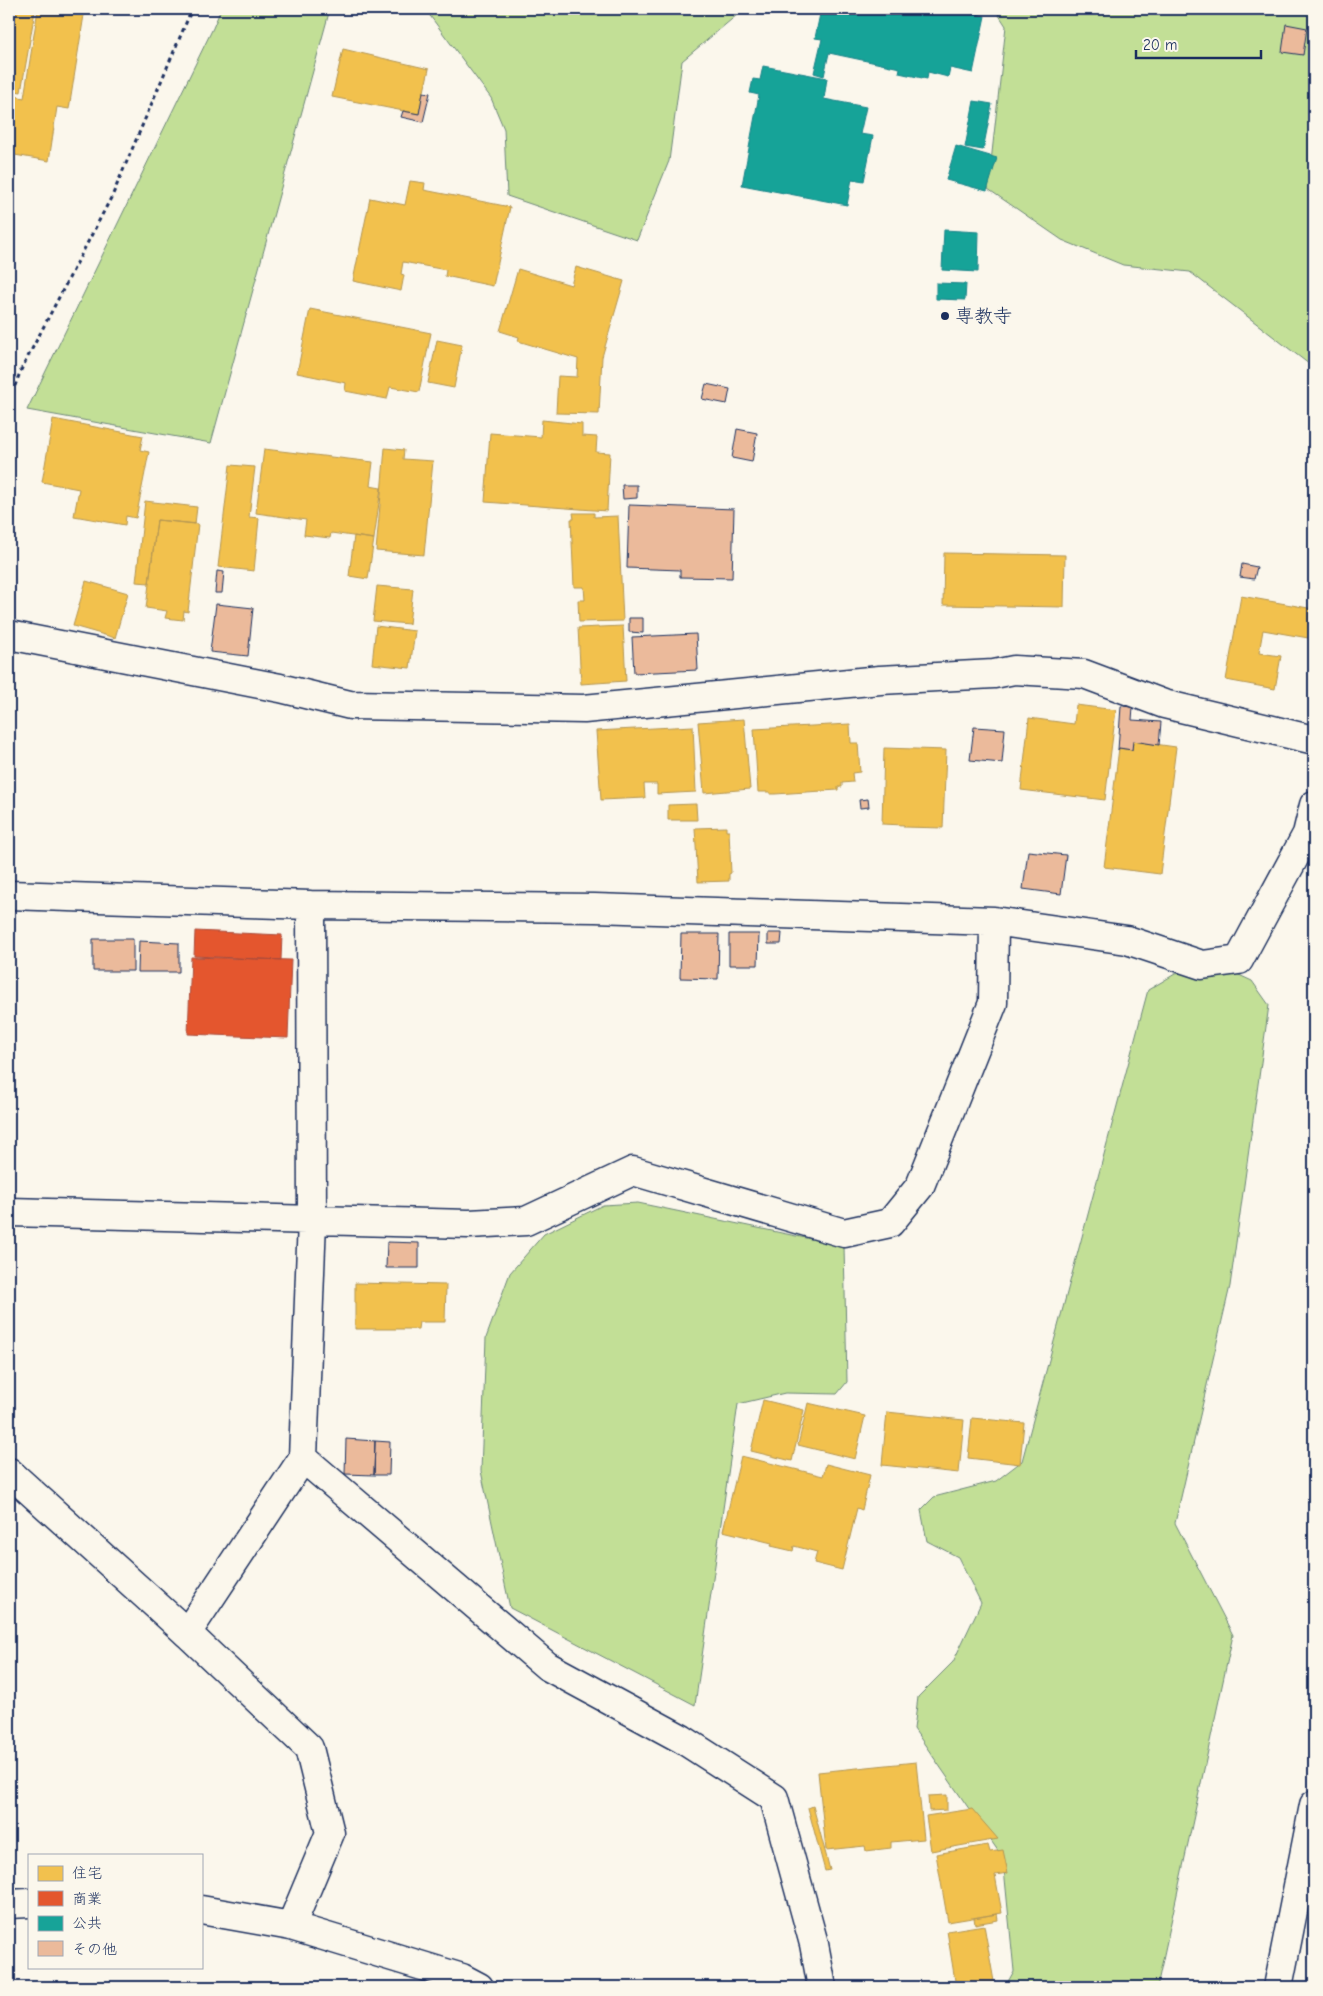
<svg xmlns="http://www.w3.org/2000/svg" width="1323" height="1996" font-family="'Comic Neue','Klee One',sans-serif">
<style>
.green{fill:#c2df96;stroke:#6e877a}
.homes{fill:#f2c14e;stroke:#b29553}
.shops{fill:#e4572e;stroke:#a84b3c}
.public{fill:#17a398;stroke:#188087}
.building{fill:#ebba9b;stroke:#1b2f5e}
.lines{fill:none;stroke-linecap:round;stroke-linejoin:round}
.street-casing{stroke:#1b2f5e;stroke-width:31}
.secondary-casing{stroke:#1b2f5e;stroke-width:31}
.path{stroke:#1b2f5e;stroke-width:3;stroke-dasharray:4 4;stroke-linecap:butt}
.street{stroke:#fbf7ec;stroke-width:28}
.secondary{stroke:#fbf7ec;stroke-width:28}
.poi-dot{fill:#1b2f5e;stroke:#fbf7ec;stroke-width:2}
.labels{text-anchor:middle;dominant-baseline:central;stroke-width:5;stroke-linejoin:round;paint-order:stroke}
.poi-label{font-size:19px;fill:#1b2f5e;stroke:#fbf7ec;text-anchor:start}
</style>
<rect width="100%" height="100%" fill="#fbf7ec"/>
<filter id="ink" filterUnits="userSpaceOnUse"><feTurbulence type="fractalNoise" baseFrequency=".02" numOctaves="2"/><feDisplacementMap in="SourceGraphic" scale="10" xChannelSelector="R" yChannelSelector="G"/><feConvolveMatrix kernelMatrix="1 2 1 2 8 2 1 2 1" color-interpolation-filters="sRGB"/></filter>
<g filter="url(#ink)">
<path class="green" d="M221,9H330L211,443L27,410L213,28Z
M425,9H744L682,61L669,161L637,240L507,196L504,129L491,98Z
M995,9H1314V368L1190,272L1123,265L1062,240L988,189L1006,26Z
M1224,968L1252,981L1269,1005L1230,1286L1175,1523L1233,1635L1157,1987H1005L1014,1971L1003,1858L914,1729L918,1697L953,1662L981,1603L958,1557L927,1541L921,1510L934,1497L996,1481L1022,1461L1148,990L1175,974Z
M638,1203L844,1246L847,1382L837,1394L785,1393L738,1404L695,1705L510,1608L481,1471L486,1338L510,1273L544,1234L603,1205Z"/>
<path class="homes" d="M9,9L35,11L21,92L9,90Z
M38,9L84,15L69,109L57,107L49,161L9,154V135L15,96L24,98Z
M343,49L429,69L419,114L332,97Z
M410,181L425,183L424,190L510,207L493,286L445,276L446,270L403,262L401,274L404,275L401,291L353,281L370,198L405,205Z
M576,267L624,281L602,357L599,414L556,413L558,376L577,377L578,359L518,341L519,337L500,331L518,269L571,285Z
M310,309L431,333L419,392L390,387L387,399L345,391L346,383L297,373Z
M437,340L462,345L454,388L428,383Z
M53,419L143,436L140,450L149,452L136,518L126,516L125,525L74,516L79,489L42,482Z
M542,420L582,424V436L597,437L596,452L610,453L607,511L485,502L490,433L541,437Z
M385,448L404,450L403,459L433,461L424,555L376,551Z
M264,449L373,462L370,486L381,488L374,539L331,533L330,538L304,535L306,520L256,513Z
M230,465L255,467L249,517L259,518L254,571L218,567Z
M145,501L197,507L195,524L157,520L149,583L136,582Z
M573,513H594V517L618,516L623,621L579,622L578,600H585L584,587H574L571,519H574Z
M157,520L198,524L188,612L184,611L183,620L165,618L167,611L146,608Z
M354,536L374,539L368,579L349,576Z
M944,553L1065,555L1064,607L943,605Z
M86,581L128,593L115,638L73,626Z
M377,586L413,589L409,624L373,621Z
M1241,596L1314,609V639L1263,630L1259,653L1281,656L1275,689L1226,680Z
M376,626L415,631L410,668L372,664Z
M623,626L626,681L581,684L578,628Z
M1076,705L1116,710L1105,800L1021,790L1029,718L1074,724Z
M744,719L750,789L704,793L698,722Z
M850,724L851,743H858L860,772L852,773L853,782L842,783V787H838V790L775,794H770V792H758L754,729Z
M693,726L696,792L657,794V784H644L645,798L601,800L596,731Z
M1133,741L1176,747L1160,874L1104,867L1119,748L1132,750Z
M884,748L946,750L943,828L904,827V825L882,824Z
M696,804L697,820H668V805Z
M726,827V831H729L731,873L729,874V881L698,882L695,828Z
M355,1283L446,1285L445,1322H419L418,1329H355Z
M763,1400L804,1410L792,1461L751,1451Z
M808,1403L865,1416L855,1459L798,1445Z
M887,1412L964,1420L959,1473L882,1465Z
M972,1418L1024,1423L1020,1464L968,1458Z
M741,1456L823,1476L826,1464L870,1475L862,1510L857,1508L842,1570L814,1563L817,1552L794,1546L793,1551L771,1546L772,1543L723,1531Z
M916,1762L924,1839L891,1842V1848L866,1851L865,1846L826,1850L818,1772Z
M947,1795V1810L929,1811L928,1796Z
M813,1806L830,1870L825,1871L808,1808Z
M972,1809L998,1839L931,1851L926,1816Z
M988,1845L990,1852L1003,1850L1008,1873L995,1875L1002,1913L948,1922L936,1854Z
M997,1914L998,1920L975,1924L974,1918Z
M984,1925L995,1987H956L947,1931Z"/>
<path class="shops" d="M195,931L282,935L281,960L194,956Z
M191,957L291,960L288,1038L188,1034Z"/>
<path class="public" d="M821,9H953L985,16L973,73L950,68L948,77L928,72L927,79L899,73L900,68L829,53L824,76L814,73L822,39L815,38Z
M763,66L827,78L824,99L866,107L860,134L873,136L864,181L852,179L847,205L742,185L759,95L750,93L753,79L760,80Z
M974,101L992,104L983,150L965,147Z
M956,146L997,158L987,191L946,180Z
M944,230L979,232L978,272L942,270Z
M936,283L966,284L965,300L936,299Z"/>
<path class="building" d="M1286,24L1307,28L1303,55L1282,52Z
M423,92L430,93L423,122L401,117L403,111L419,114Z
M706,384L730,389L727,404L702,399Z
M737,429L757,433L752,462L732,458Z
M622,485H637V498L623,499Z
M629,505L734,509L732,578L680,577V570L627,568Z
M1242,564L1257,567L1254,579L1240,577Z
M217,571L224,572L222,593H215Z
M216,604L253,608L248,656L210,652Z
M629,618H643V633L629,632Z
M696,634L698,670L634,673L632,637Z
M1121,706L1133,707L1132,720L1161,722L1159,745L1133,741L1132,750L1119,748L1118,750Z
M974,727L1005,729L1002,763L970,760Z
M868,799L869,807L860,808L859,800Z
M1028,851L1066,855L1061,894L1023,889Z
M768,933H782L781,944H768Z
M681,934H719L718,979L680,978Z
M729,934H759L758,965H729Z
M93,939H133V971H93Z
M139,941L179,943V972H138Z
M387,1242L419,1243V1268H386Z
M346,1439L375,1441L374,1475L345,1474Z
M375,1441L390,1442L389,1475H374Z"/>
<g class="lines">
<defs>
<path id="street" d="M9,635L280,688L350,705L584,709L880,680L994,674L1014,670L1084,674L1164,704L1314,740
M9,895L311,905L595,908L994,921L1127,940L1202,965L1239,960L1307,834L1314,805
M9,1212L469,1224L526,1221L633,1171L844,1233L890,1223L920,1186L993,1003L994,921
M303,1458L547,1666L682,1739L774,1798L814,1944L822,1987
M187,1633L303,1458L312,1220L311,905
M1278,1987L1314,1805"/>
<path id="secondary" d="M9,1472L187,1633L309,1748L330,1833L291,1926
M9,1904L29,1903
M201,1910L291,1926L462,1978L479,1987"/>
</defs>
<use href="#street" class="street-casing"/>
<use href="#secondary" class="secondary-casing"/>
<path class="path" d="M9,401L21,370L113,194L192,9"/>
<use href="#street" class="street"/>
<use href="#secondary" class="secondary"/>
</g>
</g>
<circle class="poi-dot" cx="945" cy="316" r="5"/>
<g class="labels">
<g class="poi-label">
<text x="955" y="316">専教寺</text>
</g>
</g>
<rect width="1323" height="1996" fill="none" stroke="#fbf7ec" stroke-width="30"/>
<rect x="15" y="15" width="1293" height="1966" fill="none" stroke="#1b2f5e" stroke-width="2" filter="url(#ink)"/>
<rect x="28" y="1854" width="175" height="115" fill="#fbf7ec" stroke="#a1a7b3"/>
<rect x="38" y="1866" width="25" height="15" fill="#f2c14e" stroke="#a1a7b3"/>
<text x="72" y="1878" font-size="15" fill="#1b2f5e">住宅</text>
<rect x="38" y="1891" width="25" height="15" fill="#e4572e" stroke="#a1a7b3"/>
<text x="72" y="1904" font-size="15" fill="#1b2f5e">商業</text>
<rect x="38" y="1916" width="25" height="15" fill="#17a398" stroke="#a1a7b3"/>
<text x="72" y="1928" font-size="15" fill="#1b2f5e">公共</text>
<rect x="38" y="1941" width="25" height="15" fill="#ebba9b" stroke="#a1a7b3"/>
<text x="72" y="1954" font-size="15" fill="#1b2f5e">その他</text>
<path d="M1136 50v8h125v-8" fill="none" stroke="#1b2f5e" stroke-width="2.5"/>
<text x="1143" y="50" font-size="15" fill="#1b2f5e" stroke="#fbf7ec" stroke-width="4" paint-order="stroke">20 m</text>
</svg>
